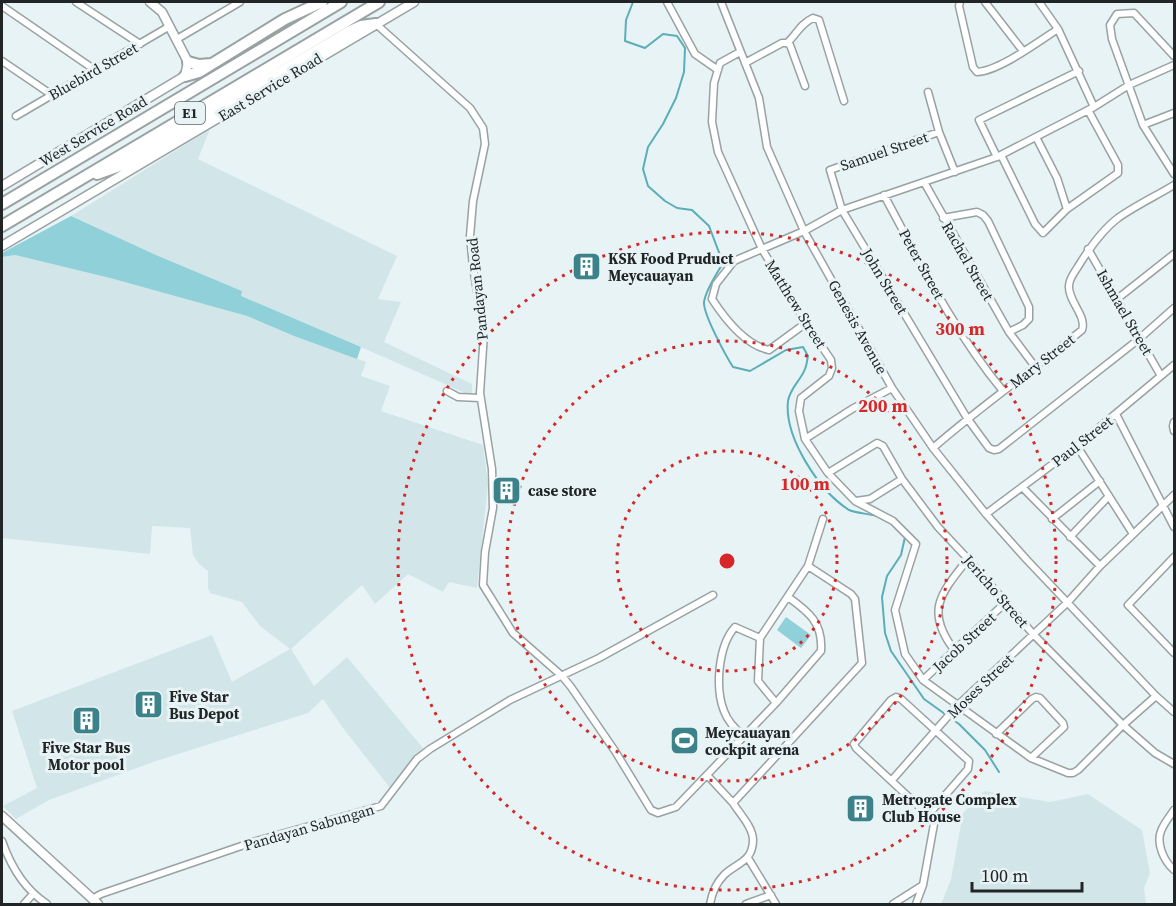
<svg xmlns="http://www.w3.org/2000/svg" width="1176" height="906" font-family="'Source Serif 4',serif">
<style>
.built{fill:#d2e6e9}
.green{fill:#90d0d9}
.lines{fill:none;stroke-linecap:round;stroke-linejoin:round}
.stream{stroke:#5badb8;stroke-width:2}
.street-casing{stroke:#98a2a3;stroke-width:9}
.secondary-casing{stroke:#98a2a3;stroke-width:11}
.highway-casing{stroke:#98a2a3;stroke-width:14}
.street{stroke:#fff;stroke-width:6}
.secondary{stroke:#fff;stroke-width:8}
.highway{stroke:#fff;stroke-width:10}
.ring{fill:none;stroke:#d62828;stroke-width:3;stroke-dasharray:3 6}
.labels{text-anchor:middle;dominant-baseline:central;stroke-width:6;stroke-linejoin:round;paint-order:stroke}
.shield{fill:#e8f3f5;stroke:#5d6364;stroke-width:1.5}
.shield-label{font-size:14px;font-weight:bold;fill:#212526}
.street-label{font-size:15px;fill:#212526;stroke:#e8f3f5}
.poi-label{font-size:15px;font-weight:bold;fill:#212526;stroke:#e8f3f5;text-anchor:start}
.centre{fill:#d62828;stroke:#e8f3f5;stroke-width:3}
.ring-label{font-size:18px;text-anchor:middle;font-weight:bold;fill:#d62828;stroke:#e8f3f5;stroke-width:6;stroke-linejoin:round;paint-order:stroke}
</style>
<rect width="100%" height="100%" fill="#e8f3f5"/>
<path class="built" d="M210,129L198,159L397,256L378,299L401,302L384,342L472,384V396L361,347L240,296L242,291L156,255L71,216Z
M15,255L110,278L247,316L294,336L366,362L361,376L390,386L381,411L483,445L488,484L477,588L449,582L443,592L408,574L375,604L362,585L291,649L314,686L347,657L423,748L424,751L394,793L343,728L323,699L308,713L156,761L49,800L16,819L3,806L37,788L12,711L212,635L232,682L290,649L260,626L242,602L210,593L208,588V571L199,564L193,555L190,528L152,526L150,554L2,538V257Z
M984,791L1050,802L1088,794L1142,830L1150,873L1144,888L1146,904H941L951,879L963,813Z"/>
<path class="green" d="M71,216L156,255L242,291L241,296L361,347L357,359L294,336L247,316L110,278L15,255L2,257V253Z
M786,617L811,635L801,648L777,630Z"/>
<g class="lines">
<path class="stream" d="M633,2L626,20L625,41L645,48L663,34L677,36L685,48L684,72L676,98L663,124L648,147L643,169L648,186L665,201L677,208L692,210L709,226L723,263C716,275 706,289 704,302C703,314 726,356 733,367L750,371L786,350L803,347L808,356C807,360 807,365 805,369C801,380 790,388 788,401C784,437 819,491 849,510C855,513 872,514 880,517
M905,537L901,555L887,576L882,597L885,633L891,651L924,699L959,724L985,750L999,772"/>
<defs>
<path id="street" d="M76,2L140,44
M667,2L695,54L718,70
M721,2L759,98L767,147L804,231L892,388L933,448L986,514L1027,560L1156,696L1174,712
M960,2L959,6L973,67L977,72C999,71 1038,42 1058,29
M985,2L1023,51
M1039,2L1058,29L1094,107
M2,6L95,70
M376,24L470,108L483,128L485,144L473,201L470,236L473,267L484,333L480,393L492,469L493,508L485,552L483,585L513,633L562,676L571,687L615,751L651,810L658,813L676,807L776,703L821,651C823,623 809,612 788,597
M177,39L240,2
M787,43C797,34 800,24 813,18L819,20L844,101
M740,52L720,63L714,83L712,122L718,152L762,249L806,323L831,360L832,368L829,376L801,398L799,411L805,439L828,473L855,501L893,521L916,544L895,610L905,654L923,680L1031,758L1068,773H1073L1078,770L1123,725L1156,696
M1174,56L1134,13L1117,14L1110,25L1112,39L1143,125L1174,174
M2,61L52,95
M745,63L782,43H787L790,45L805,86
M928,92L939,132L955,172
M16,116L170,26
M1143,125L1174,113
M939,132L830,170L842,210L967,418L989,448L994,450L999,449L1139,339L1174,308
M1036,137L1057,178L1067,209
M1001,155L1035,224L1043,233L1067,209L1118,173V165L1088,110
M997,157L979,120L1079,71
M924,182L1009,332L1036,368
M884,195C920,262 954,332 1003,391
M943,218L977,212L983,215L988,221L1029,307V319L1023,325L1009,332
M1088,249L1161,376
M1117,299L1174,254
M806,323L769,350C745,345 725,319 712,299L716,284L734,261L804,231L842,210L997,157L1094,107L1129,85L1174,65
M447,391L458,397L480,398
M1116,414L1174,527
M1174,422L1173,426L1174,431
M805,439L852,409L892,388
M1077,446L1133,534
M933,448C981,406 1033,370 1082,330C1087,316 1068,301 1069,286C1069,278 1075,272 1079,265C1089,249 1102,230 1118,218C1135,206 1156,196 1174,185
M828,473L877,443L883,446L902,479L938,527L968,559L1034,635L1123,725L1155,753L1174,764
M1022,487L1100,566
M856,501L870,499L902,479
M986,514L1077,446L1174,365
M1052,519L1100,481
M1070,537L1109,496
M1174,557L1128,605L1174,653
M955,651C924,611 941,593 968,559
M923,680L1005,603
M776,703L758,681L760,638L808,566L823,519
M996,734L1032,699L1036,697L1040,698L1063,723L1064,727L1031,758
M744,736C736,730 728,722 724,711C715,688 718,646 735,627L760,638
M707,775L733,803L862,663L855,599L851,594L808,566
M892,780L957,706L1068,602L1100,566L1174,495
M1174,810C1170,816 1164,823 1161,831C1156,844 1164,861 1174,870
M2,841C11,867 24,889 47,904
M748,858L776,904
M92,899L101,894L253,842L381,806L417,759L430,749L510,700L599,658L713,595
M24,904L33,894
M710,904C712,893 716,883 724,875C736,863 753,862 753,840C753,827 739,813 733,803
M746,904L771,895
M893,904L923,885
M916,904L923,885L934,824L928,815L856,748L854,744L891,700L896,697L901,699L969,761L968,769L928,815"/>
<path id="secondary" d="M2,186L185,76L188,62L162,12L150,2
M2,246L414,2
M2,816L98,904"/>
<path id="highway" d="M188,62L199,65L211,64
M185,76L199,72L285,19L322,2
M97,174L125,164L350,31L361,26L376,24
M2,204L341,2
M2,226L379,2"/>
</defs>
<use href="#street" class="street-casing"/>
<use href="#secondary" class="secondary-casing"/>
<use href="#highway" class="highway-casing"/>
<use href="#street" class="street"/>
<use href="#secondary" class="secondary"/>
<use href="#highway" class="highway"/>
</g>
<g class="ring">
<circle cx="727" cy="561" r="110"/>
<circle cx="727" cy="561" r="220"/>
<circle cx="727" cy="561" r="329"/>
</g>
<defs>
<symbol id="building-square" viewBox="-11 -11 22 22"><rect x="-9" y="-9" width="18" height="18" rx="4" fill="#3b828b" stroke="#e8f3f5"/><path d="M-4-6H4V6H1V3H-1V6H-4ZM-2.5-4.3h1.7v1.8h-1.7ZM.8-4.3h1.7v1.8H.8ZM-2.5-1h1.7V.8h-1.7ZM.8-1h1.7V.8H.8Z" fill="#fff"/></symbol>
<symbol id="stadium-square" viewBox="-11 -11 22 22"><rect x="-9" y="-9" width="18" height="18" rx="4" fill="#3b828b" stroke="#e8f3f5"/><path d="M0-5a6.5 5 0 1 0 0 10a6.5 5 0 1 0 0-10ZM-3.5-1.8h7v3.6h-7Z" fill="#fff"/></symbol>
</defs>
<g fill-rule="evenodd">
<use href="#building-square" x="570" y="250" width="33" height="33"/>
<use href="#building-square" x="490" y="474" width="33" height="33"/>
<use href="#building-square" x="132" y="688" width="33" height="33"/>
<use href="#building-square" x="70" y="704" width="33" height="33"/>
<use href="#stadium-square" x="668" y="724" width="33" height="33"/>
<use href="#building-square" x="844" y="792" width="33" height="33"/>
</g>
<g class="labels">
<rect class="shield" x="175" y="102" width="30" height="22" rx="4.5"/>
<g class="shield-label">
<text x="190" y="113">E1</text>
</g>
<g class="street-label">
<text transform="translate(93 71) rotate(-30)">Bluebird Street</text>
<text transform="translate(270 87) rotate(-31)">East Service Road</text>
<text transform="translate(93 131) rotate(-31)">West Service Road</text>
<text transform="translate(884 151) rotate(-19)">Samuel Street</text>
<text transform="translate(968 261) rotate(60)">Rachel Street</text>
<text transform="translate(922 264) rotate(61)">Peter Street</text>
<text transform="translate(885 281) rotate(59)">John Street</text>
<text transform="translate(477 289) rotate(-96)">Pandayan Road</text>
<text transform="translate(796 304) rotate(58)">Matthew Street</text>
<text transform="translate(1125 312) rotate(60)">Ishmael Street</text>
<text transform="translate(858 327) rotate(61)">Genesis Avenue</text>
<text transform="translate(1042 361) rotate(-38)">Mary Street</text>
<text transform="translate(1082 441) rotate(-38)">Paul Street</text>
<text transform="translate(996 591) rotate(49)">Jericho Street</text>
<text transform="translate(964 642) rotate(-43)">Jacob Street</text>
<text transform="translate(980 686) rotate(-44)">Moses Street</text>
<text transform="translate(309 827) rotate(-16)">Pandayan Sabungan</text>
</g>
<g class="poi-label">
<text x="608" y="258">KSK Food Pruduct<tspan x="608" dy="17">Meycauayan</tspan></text>
<text x="528" y="490">case store</text>
<text x="169" y="696">Five Star<tspan x="169" dy="17">Bus Depot</tspan></text>
<text x="705" y="732">Meycauayan<tspan x="705" dy="17">cockpit arena</tspan></text>
<text x="86" y="747" text-anchor="middle">Five Star Bus<tspan x="86" dy="17">Motor pool</tspan></text>
<text x="882" y="799">Metrogate Complex<tspan x="882" dy="17">Club House</tspan></text>
</g>
</g>
<circle cx="727" cy="561" r="9" class="centre"/>
<g class="ring-label">
<text x="960" y="335">300 m</text>
<text x="883" y="412">200 m</text>
<text x="805" y="490">100 m</text>
</g>
<rect width="1176" height="906" fill="none" stroke="#212526" stroke-width="6"/>
<path d="M972 882v9h110v-9" fill="none" stroke="#212526" stroke-width="3"/>
<text x="981" y="882" font-size="18" fill="#212526" stroke="#e8f3f5" stroke-width="4.5" paint-order="stroke">100 m</text>
</svg>
